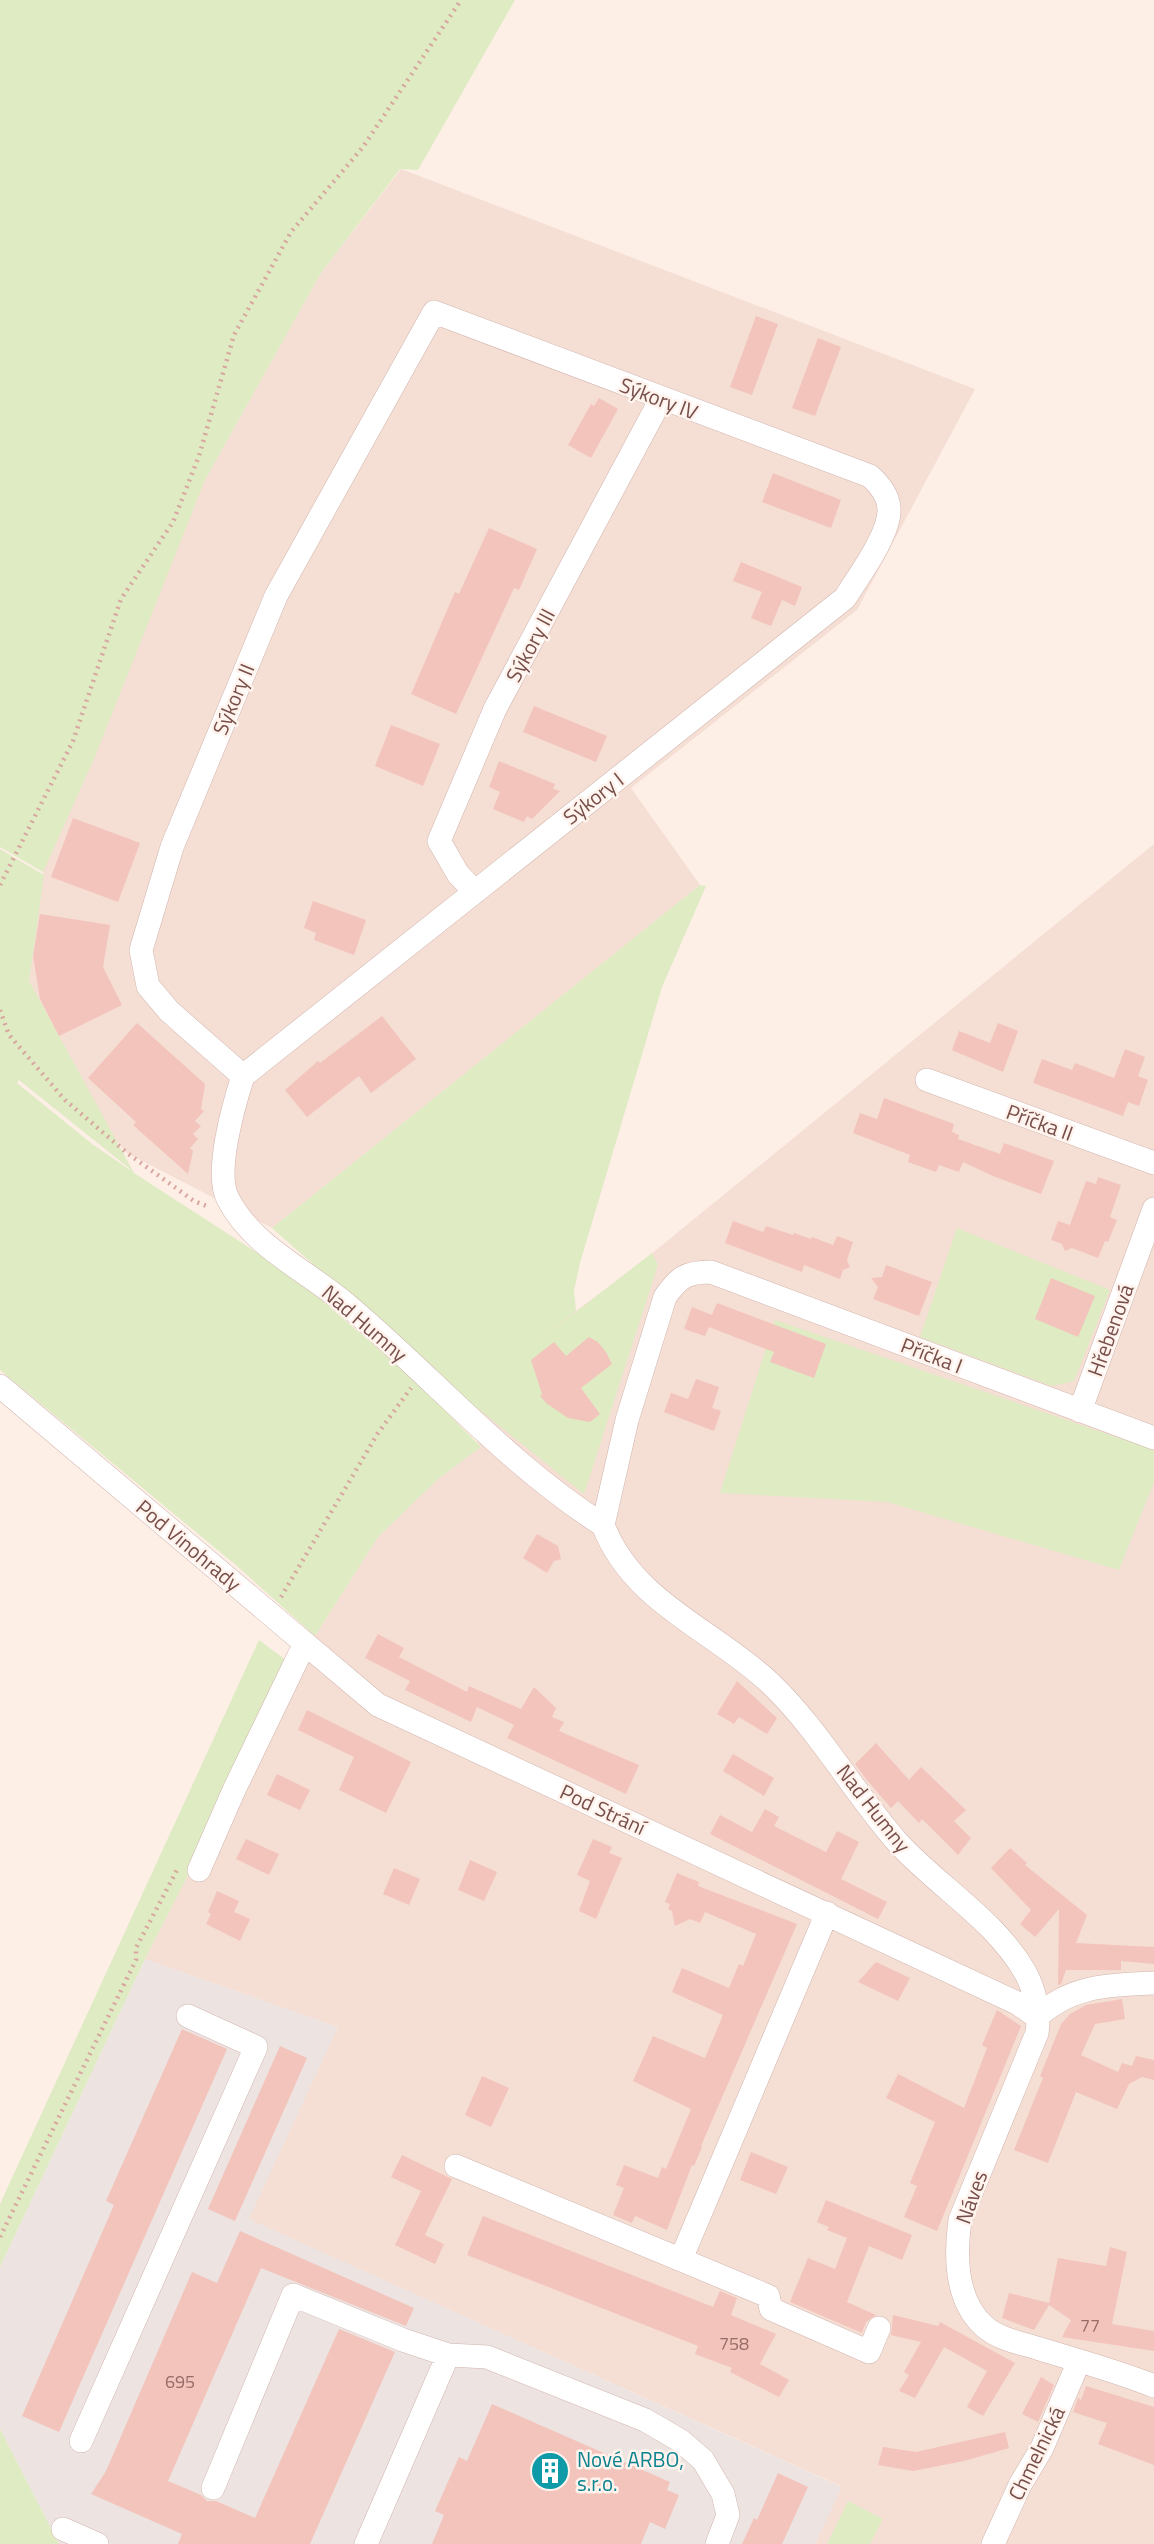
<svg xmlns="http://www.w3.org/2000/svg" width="1154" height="2544" font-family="'Titillium Web',sans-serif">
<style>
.residential{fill:#f5ded4}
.industrial{fill:#ede3e0}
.green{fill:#deebc3;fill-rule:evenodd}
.building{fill:#f3c4bc}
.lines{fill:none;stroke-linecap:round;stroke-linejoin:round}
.minor-casing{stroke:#d1b5ae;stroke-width:24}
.path{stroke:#d8a79f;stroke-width:4.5;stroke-dasharray:2 5;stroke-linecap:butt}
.minor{stroke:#fff;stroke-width:23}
.labels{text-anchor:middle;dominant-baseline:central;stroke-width:5;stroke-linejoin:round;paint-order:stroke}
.number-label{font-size:18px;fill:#966c66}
.street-label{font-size:21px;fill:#774e49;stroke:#fff3ed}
.culture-label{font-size:21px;fill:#0d838f;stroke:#fff3ed;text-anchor:start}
</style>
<rect width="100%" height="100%" fill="#fdeee6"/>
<path class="residential" d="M401,169L975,389L857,610L631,788L700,885L272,1228L127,1153L44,1055L29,981L43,872L205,480L321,273Z
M1154,844V2544H815L841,2486L248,2219L338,2027L145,1959L289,1677L378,1537L438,1479L480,1447L457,1400L639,1264Z"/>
<path class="industrial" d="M145,1959L338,2027L249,2219L842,2487L815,2544H59L0,2429V2267Z"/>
<path class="green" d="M0,0H515L418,170L400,169L321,273L205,480L94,759L43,872L0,847Z
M0,849L44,875L29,981L134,1173L293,1276L413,1378L481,1447L438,1479L378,1537L315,1636L237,1566L0,1370ZM19,1080L130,1169V1170L92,1144L17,1083Z
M700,885L706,886L662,987L580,1263L574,1291L576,1311L523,1353L652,1253L658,1265L584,1494L466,1399L272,1228Z
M957,1228L1110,1290L1074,1381L1052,1386L920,1337Z
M775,1320L1154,1450V1482L1119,1570L887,1502L720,1493Z
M259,1640L295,1667L145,1959L0,2267V2204Z
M0,2429L59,2544H0Z
M848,2501L883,2519L870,2544H827Z"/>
<path class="building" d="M756,316L778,324L752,395L730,387Z
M818,338L841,347L815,416L792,408Z
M599,398L618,409L591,458L568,445L591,404L594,406Z
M773,473L841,500L831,528L762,502Z
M489,528L537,549L519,590L514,588L456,714L411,694L455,592L459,594Z
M741,562L802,587L795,606L782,600L771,626L751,618L762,592L733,581Z
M534,706L607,736L596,762L523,732Z
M391,725L440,744L423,786L375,766Z
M499,761L555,784L553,789L560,791L532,819L527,816L524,822L493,809L500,792L489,787Z
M73,818L140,843L118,902L51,877Z
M313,901L366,920L354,955L314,940L316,933L304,928Z
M40,914L110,925L103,967L122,1005L59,1036L40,999L33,956Z
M382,1016L416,1059L371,1093L359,1076L307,1117L285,1090L318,1061L320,1063Z
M137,1023L205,1084L201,1109L204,1111L195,1121L201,1126L193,1134L198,1139L190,1148L193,1151L188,1174L133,1125L136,1122L88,1078Z
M998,1023L1018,1031L1003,1072L952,1050L959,1031L990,1043Z
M1125,1049L1145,1057L1138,1076L1148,1080L1139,1106L1128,1102L1123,1116L1033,1083L1042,1059L1072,1070L1075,1063L1114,1078Z
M884,1098L954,1124L952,1132L959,1135L958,1139L1000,1154L1004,1143L1054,1161L1041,1194L993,1176L963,1162L959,1172L939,1165L936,1172L908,1162L910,1155L853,1133L860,1113L877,1119Z
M1098,1177L1121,1185L1110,1217L1117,1220L1108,1242L1105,1241L1098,1258L1072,1248L1065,1251L1062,1244L1051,1240L1058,1221L1070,1225L1086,1181L1096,1184Z
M733,1221L763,1232L766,1226L793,1235L794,1233L811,1239L812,1237L833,1245L837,1236L853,1242L847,1260L850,1267L843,1270L840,1279L804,1265L802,1272L725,1243Z
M886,1265L932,1282L919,1316L873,1299L878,1287L871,1278L882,1277Z
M1051,1278L1095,1296L1078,1337L1035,1319Z
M717,1303L826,1344L814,1378L770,1362L774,1352L709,1327L705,1336L684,1329L692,1307L712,1315Z
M589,1337L598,1342L606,1352L612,1364L581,1388L600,1414L590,1422L568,1418L546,1403L540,1396L542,1394L531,1360L554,1342L566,1356Z
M696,1379L719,1387L712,1408L721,1411L714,1431L664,1412L671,1393L688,1399Z
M537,1534L558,1546L561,1559L554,1561L547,1573L523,1558Z
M378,1634L404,1648L399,1657L467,1692L469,1686L521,1709L534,1687L556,1708L552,1717L564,1722L559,1731L639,1765L626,1794L507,1738L514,1725L477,1707L471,1722L405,1690L410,1681L365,1658Z
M737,1681L777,1718L767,1734L739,1717L734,1724L717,1714Z
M307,1710L411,1762L386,1813L339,1790L354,1757L298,1730Z
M876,1743L909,1780L921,1767L966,1810L954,1821L971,1838L958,1855L922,1819L919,1823L898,1801L891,1808L866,1779L855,1764Z
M733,1754L774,1778L764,1796L723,1771Z
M277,1774L310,1790L300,1810L267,1795Z
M765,1809L779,1817L774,1826L826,1852L837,1831L859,1842L841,1879L887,1902L878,1919L710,1834L720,1815L752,1832Z
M246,1839L279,1854L269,1875L236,1859Z
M593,1839L612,1847L609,1853L622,1858L596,1919L579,1911L590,1881L577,1875Z
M1010,1848L1027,1863L1025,1865L1087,1915L1076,1943L1154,1947V1964L1121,1961V1970H1066L1061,1984L1058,1985L1059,1909L1035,1937L1020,1924L1031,1910L991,1868Z
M470,1860L497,1872L484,1901L458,1890Z
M394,1868L420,1879L409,1905L383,1894Z
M677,1873L699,1882L698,1886L797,1924L701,2146L702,2147L694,2166L692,2165L667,2230L635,2216L632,2223L613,2215L624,2188L616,2185L624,2165L658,2178L662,2167L666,2169L691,2109L633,2081L653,2036L705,2058L723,2015L672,1992L682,1968L729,1988L739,1964L743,1966L756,1934L705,1912L700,1923L690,1919L675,1926L672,1911L668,1909L670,1904L665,1902Z
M217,1891L239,1901L234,1912L250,1919L240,1941L206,1924L211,1914L208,1912Z
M876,1962L910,1978L898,2001L858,1982Z
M1122,1999L1125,2019L1095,2024L1081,2055L1118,2072L1122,2063L1132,2066L1136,2056L1154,2060V2080L1142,2077L1129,2084L1117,2109L1076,2092L1048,2163L1014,2150L1043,2078L1040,2076L1061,2024L1070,2014L1086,2005Z
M997,2010L1021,2026L937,2231L904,2217L917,2186L910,2183L935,2122L886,2098L898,2074L964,2108L987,2048L982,2045Z
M182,2029L227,2049L59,2432L22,2416L114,2205L106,2201Z
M280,2046L307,2058L235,2221L208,2209Z
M482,2076L509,2088L491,2127L465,2115Z
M751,2152L788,2167L776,2194L740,2180Z
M402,2155L452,2179L425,2235L444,2244L435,2264L395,2245L421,2191L391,2177Z
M826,2200L912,2235L902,2260L869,2246L847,2302L876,2315L866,2322L862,2333L790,2302L808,2258L835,2269L847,2238L827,2230L829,2227L817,2222Z
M483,2216L713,2307L720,2291L737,2298L731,2315L776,2334L760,2364L789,2380L779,2397L730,2372L732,2368L695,2354L698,2346L467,2255Z
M240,2231L414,2308L406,2326L261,2268L168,2481L201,2495L207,2501H216L255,2518L339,2329L395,2352L310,2544H178L182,2534L91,2494L106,2471L192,2272L217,2283Z
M1110,2247L1127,2252L1112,2324L1154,2331V2351L1062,2337L1071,2320L1049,2305L1034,2330L1002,2318L1009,2293L1049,2303L1058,2258L1106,2266Z
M893,2315L938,2326L940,2322L1015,2363L983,2416L967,2407L987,2371L944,2347L915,2398L899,2391L909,2375L904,2372L921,2342L891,2335Z
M1041,2377L1054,2385L1038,2422L1022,2414Z
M1086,2386L1154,2407V2465L1098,2444L1107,2423L1073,2412L1078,2398L1081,2400Z
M492,2404L670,2482L667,2490L679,2495L665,2529L650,2522L641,2544H432L444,2515L435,2511L459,2457L467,2461Z
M1005,2432L1009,2448L964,2461L913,2471L878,2465L883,2447L916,2452Z
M778,2473L808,2487L782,2544H742L754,2518L757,2520Z"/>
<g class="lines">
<defs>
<path id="minor" d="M434,312L870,476C879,484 888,495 889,508C891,533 858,577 845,598L243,1076L169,1011L148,986L141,950L172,847L276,596Z
M475,892L458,874L439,841L495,709L661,399
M243,1076C234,1104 214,1173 228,1199C252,1246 307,1271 346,1304C433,1377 507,1464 603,1525
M927,1080L1154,1163
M0,1386L378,1705L1017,2003L1037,2017
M1080,1411L1154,1209
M1154,1438L711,1272C686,1272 679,1277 665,1297L627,1420L603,1525C633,1603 714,1630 770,1683C820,1731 853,1792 899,1844C939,1887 995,1920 1025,1972C1035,1990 1040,2014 1037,2033L960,2220C955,2256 955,2301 985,2327C1000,2340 1022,2343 1040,2349C1079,2361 1117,2371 1154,2386
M199,1870L234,1790L305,1643
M1037,2017C1071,1985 1110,1985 1154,1983
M456,2166L768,2296L771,2309L869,2352L879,2328
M681,2259L827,1913
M81,2441L256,2047L188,2016
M213,2488L293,2295L403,2340L448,2355L487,2357L645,2420L681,2441L703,2460L723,2494L728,2515L717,2544
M63,2529L97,2544
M366,2544L448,2355
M993,2544L1020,2485L1042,2448L1079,2361"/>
</defs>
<use href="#minor" class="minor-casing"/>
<path class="path" d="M0,885L73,741L121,599L173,522L199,456L234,335L291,232L363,147L461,0
M0,1010L9,1035L65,1100L127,1153L194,1201L209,1207
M281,1597L378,1433L411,1388
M0,2237L136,1960V1948L177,1870"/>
<use href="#minor" class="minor"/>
</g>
<defs>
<symbol id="building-disc" viewBox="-11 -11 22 22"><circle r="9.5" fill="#0f9aa8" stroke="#fff3ed"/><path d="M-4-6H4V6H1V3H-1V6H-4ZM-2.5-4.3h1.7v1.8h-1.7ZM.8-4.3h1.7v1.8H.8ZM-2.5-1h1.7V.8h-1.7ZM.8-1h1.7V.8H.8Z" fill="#fff"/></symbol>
</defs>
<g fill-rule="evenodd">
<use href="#building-disc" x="528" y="2449" width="44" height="44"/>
</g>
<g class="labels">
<g class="number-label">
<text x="1090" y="2325">77</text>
<text x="734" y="2343">758</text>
<text x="180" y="2381">695</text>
</g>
<g class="street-label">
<text transform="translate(659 398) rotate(21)">Sýkory IV</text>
<text transform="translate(530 645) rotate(-62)">Sýkory III</text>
<text transform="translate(233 699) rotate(-67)">Sýkory II</text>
<text transform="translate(593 798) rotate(-38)">Sýkory I</text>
<text transform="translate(1040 1122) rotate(20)">Příčka II</text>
<text transform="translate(365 1323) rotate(41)">Nad Humny</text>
<text transform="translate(1110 1330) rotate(-70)">Hřebenová</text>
<text transform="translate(932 1355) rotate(21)">Příčka I</text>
<text transform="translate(189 1545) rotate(40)">Pod Vinohrady</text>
<text transform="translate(874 1808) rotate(52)">Nad Humny</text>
<text transform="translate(603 1809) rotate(25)">Pod Strání</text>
<text transform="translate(971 2197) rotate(-70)">Náves</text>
<text transform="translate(1036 2453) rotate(-64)">Chmelnická</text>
</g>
<g class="culture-label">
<text x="577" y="2459">Nové ARBO,<tspan x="577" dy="24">s.r.o.</tspan></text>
</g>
</g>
</svg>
